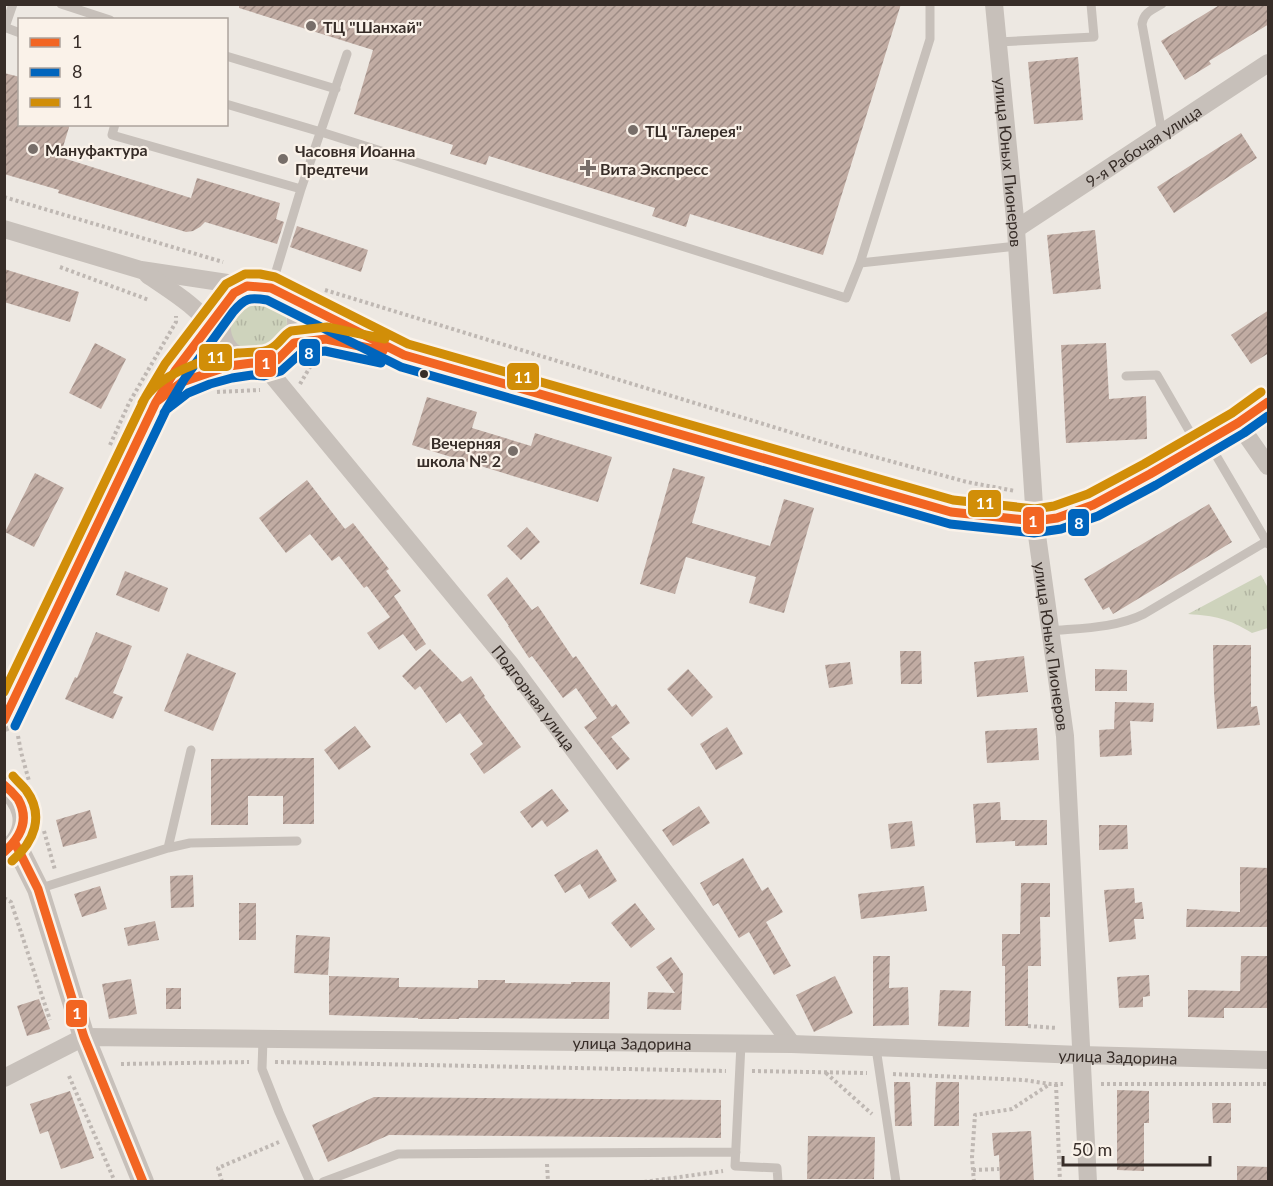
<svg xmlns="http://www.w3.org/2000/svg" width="1273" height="1186" font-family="Lato,sans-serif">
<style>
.grass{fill:url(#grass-tufts)}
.building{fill:url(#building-hatch)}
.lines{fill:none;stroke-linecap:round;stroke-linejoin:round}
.path{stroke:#bfb8b3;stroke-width:4;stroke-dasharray:3 3;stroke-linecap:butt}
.service{stroke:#c7c0ba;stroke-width:9}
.minor{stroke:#c7c0ba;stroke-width:18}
.tertiary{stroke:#c7c0ba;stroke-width:22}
.bus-1-casing{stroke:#faf2e9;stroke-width:14}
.bus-2-casing{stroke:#faf2e9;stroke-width:14}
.bus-3-casing{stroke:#faf2e9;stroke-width:14}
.bus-1{stroke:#f26522;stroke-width:9}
.bus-2{stroke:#0065bd;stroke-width:9}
.bus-3{stroke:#d18e08;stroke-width:9}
.poi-dot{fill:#776e69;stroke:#faf2e9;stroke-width:2}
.bus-dot{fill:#372d28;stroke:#faf2e9;stroke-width:2}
.labels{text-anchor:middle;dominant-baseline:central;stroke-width:4.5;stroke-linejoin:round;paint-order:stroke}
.poi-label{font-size:16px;font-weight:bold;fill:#372d28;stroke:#faf2e9;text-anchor:start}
.street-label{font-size:16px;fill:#372d28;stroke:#faf2e9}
.line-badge{stroke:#faf2e9;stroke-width:2}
.badge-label{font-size:16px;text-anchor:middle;font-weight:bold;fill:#fff}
</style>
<defs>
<pattern id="grass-tufts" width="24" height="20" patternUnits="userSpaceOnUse" patternTransform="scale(1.5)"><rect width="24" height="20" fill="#ced3bc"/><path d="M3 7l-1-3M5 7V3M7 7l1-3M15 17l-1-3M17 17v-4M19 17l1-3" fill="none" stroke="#b2b5a2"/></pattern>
<pattern id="building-hatch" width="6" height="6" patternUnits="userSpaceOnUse" patternTransform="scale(1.5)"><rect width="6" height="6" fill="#c1aca3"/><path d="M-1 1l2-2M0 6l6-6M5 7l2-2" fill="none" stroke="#9e8c85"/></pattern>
</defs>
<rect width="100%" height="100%" fill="#ede8e2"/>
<path class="grass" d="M264,294C269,297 276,300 280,304C283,307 285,313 286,317C295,353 241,366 230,333C228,328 229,321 229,315L246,296Z
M1261,575L1268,588V628L1252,633C1227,618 1216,616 1188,614Z"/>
<path class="building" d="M239,4H901L823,255L690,214L686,227L652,216L655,208L489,156L486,165L450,154L453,145L354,114L373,50L239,8Z
M1221,4H1269V24L1209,61L1211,64L1185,80L1161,41Z
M1078,57L1083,120L1034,124L1028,62Z
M4,73L20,77V124H70L60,157L191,198L197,178L280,203L276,219L284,222L277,244L205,222L200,227L193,231L186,232L58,193L59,190L4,174Z
M1241,133L1257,158L1174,213L1157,187Z
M297,226L368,250L361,272L290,247Z
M1095,230L1101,289L1053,294L1047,235Z
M4,269L79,292L70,322L4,302Z
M1269,310V353L1251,364L1231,335Z
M95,343L126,359L101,409L69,393Z
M1106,343L1109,399L1146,396L1147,439L1066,443L1061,345Z
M427,397L477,412L472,428L531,446L535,433L612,457L598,502L412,445Z
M673,468L705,477L692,523L770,546L784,499L814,508L784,613L749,603L756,577L686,557L675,594L640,584Z
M35,473L64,488L34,547L5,532Z
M307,480L345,529L353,523L389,569L386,571L401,591L394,596L426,644L416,651L403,634L379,650L367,633L390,617L367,586L364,588L339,556L332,561L310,534L286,553L259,518Z
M1209,504L1232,542L1113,614L1109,607L1103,610L1084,579Z
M527,527L540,542L521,560L507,546Z
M125,571L168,588L159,612L116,595Z
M507,577L532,610L538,606L573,658L576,656L612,707L616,704L630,723L611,737L630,759L617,770L584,727L597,718L576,688L563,698L532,656L529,658L508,626H509L487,595Z
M96,632L132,646L113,693L123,697L113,719L65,699L75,677L77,678Z
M1213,645H1251V707L1257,706L1260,725L1217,729L1214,692Z
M430,649L462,682L471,676L485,696L484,697L521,747L484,774L470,754L483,744L460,713L446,723L420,686L415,690L402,676Z
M900,651H921L922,684H901Z
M187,653L236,673L213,731L164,711Z
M1024,656L1028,692L977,697L974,662Z
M850,662L853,684L829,688L825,665Z
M688,669L713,697L692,717L667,689Z
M1095,669L1127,670V691H1095Z
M1115,702L1154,703L1153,722L1130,721L1132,755L1100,757L1099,730L1114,729Z
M355,726L371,747L339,770L324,750Z
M727,727L743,754L716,770L700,744Z
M1037,728L1039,760L987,763L985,731Z
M314,758V824H283V796H248V825H211V759Z
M552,789L569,811L547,827L542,820L532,828L520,812Z
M1000,802L1001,820H1047V845L1015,846V841L976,843L973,804Z
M699,806L710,823L673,846L662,830Z
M90,810L97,838L63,847L56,820Z
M912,821L915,846L891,849L888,824Z
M1099,825H1127L1128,849L1099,850Z
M597,849L617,881L589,899L580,884L565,893L554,875Z
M743,858L762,891L768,887L783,912L766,922L791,966L774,975L749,932L739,938L718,903L713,906L700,883Z
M1240,867L1269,868V927H1186L1187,909L1240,912Z
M193,875L194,907L171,908L170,876Z
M1021,883H1050V917H1040L1041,966H1028V1026H1005V966H1002V934H1020Z
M100,886L107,909L82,917L74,894Z
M924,886L927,911L861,919L858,894Z
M1134,888L1135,903L1142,902L1144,919H1134L1136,939L1109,942L1104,890Z
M239,903H256V940H239Z
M635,903L655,929L631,948L611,923Z
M155,921L159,940L128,946L124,928Z
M296,935L330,937L328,975L294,973Z
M873,956H890L889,988L908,987L909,1025L873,1026Z
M1241,956H1269V1008H1224V1018L1188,1017V990L1240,991Z
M671,957L683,974L681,1010L647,1009L648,992L675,993L656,967Z
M1149,975L1150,996L1143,997V1007L1119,1008L1117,977Z
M329,976L399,978V987L478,988V980H505V983L571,984V982H610L609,1019L459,1018V1019H418V1018L329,1015Z
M835,976L853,1013L814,1032L796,995Z
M131,979L137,1014L109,1019L102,984Z
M166,988H181V1009H166Z
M940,990L971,991L969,1027L938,1026Z
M39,999L50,1029L27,1036L17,1006Z
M894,1082H910L912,1126H895Z
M936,1082H959V1126H934Z
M1117,1090L1149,1091V1123H1144V1171L1117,1170Z
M70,1091L94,1158L61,1169L48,1131L40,1134L30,1104Z
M374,1097L721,1100V1138L389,1135L328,1162L312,1125Z
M1212,1103H1231V1123H1213Z
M1031,1131L1034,1182H1000L999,1155L994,1156L992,1133Z
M808,1136L875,1137L874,1179H807Z
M1237,1166L1269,1167V1182H1237Z"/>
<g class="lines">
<path class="path" d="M4,197L223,262
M60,267L149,300
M325,290L842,448L967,482L1015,491
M300,384L313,362
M217,392L260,390
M110,445L129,403L176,322V316
M18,736L21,752L29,781
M44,831L55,870
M4,898L11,902L50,1020
M1028,1026L1057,1028
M275,1062L726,1071
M121,1064L249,1062
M752,1071L867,1073
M826,1073L872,1114
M893,1074L1024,1080L1050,1084H1063
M69,1076L115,1182
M1056,1084L1060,1182
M1101,1084H1268
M547,1164L548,1182
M973,1170L999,1169
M222,1182L218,1168L279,1142
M644,1182L723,1171
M974,1182L972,1157L975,1115L1012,1109L1050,1084"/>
<path class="service" d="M61,4L110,20
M1162,4C1152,10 1144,12 1142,24L1162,133
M4,27L20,33
M5,27L13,4
M998,42L1094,37L1091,4
M226,56L336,89
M226,104L321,132L846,298L860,263L930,39V4
M115,124L112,135L301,189
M860,263L1017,246
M271,288L301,189L347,54
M1126,376L1157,375L1198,446
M1207,440L1268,544
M1050,631C1082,628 1116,628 1144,614L1267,541
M168,848L190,843L297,841
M38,889L168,848L191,750
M263,1039L262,1069L279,1112L310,1182
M741,1044L735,1166L777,1168L778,1182
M876,1048L896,1182
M323,1182L398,1154L736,1152"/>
<g class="minor">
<path id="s1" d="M994,4L1016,229L1035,521L1065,736L1088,1182"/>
<path d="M4,229L141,270L247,286"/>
<path id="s2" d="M1016,229L1268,63"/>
<path d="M148,275C173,292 200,308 217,334"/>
<path id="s3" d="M263,364L511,665L792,1044"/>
<path d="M1238,423L1268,466"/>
<path id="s4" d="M4,1078L84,1037L792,1044L1081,1055L1268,1060"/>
</g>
<path class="tertiary" d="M223,306C216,328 219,351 243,360C249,362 255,364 261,364C289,363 306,330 294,306C292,302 287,298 285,295
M294,343L326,339L404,355L951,512L1035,521L1057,518L1093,505L1150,474L1238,423L1268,402
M164,396C171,391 177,385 184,382C205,371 229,366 252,363
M4,721L156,402L175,371L224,305L234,293L247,286H259L271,288L379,342
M4,786C22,800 31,822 16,842C13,846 8,849 4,852
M15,843L38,889L84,1037L143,1182"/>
<defs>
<path id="bus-1" d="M153,408L156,402L182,382L229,366L252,363L263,364L277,360L294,343L326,339L383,351
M4,720L156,402L175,371L234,293L247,286L271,288L404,355L951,512L1035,521L1057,518L1093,505L1150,474L1238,423L1268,402
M4,785C9,789 14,794 18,799C30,820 20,838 4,852
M15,843L38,889L84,1037L143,1182"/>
<path id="bus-2" d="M164,413L166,410L188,393L210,384L232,378L252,375L264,376L281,371L300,354L325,351L381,363
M15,726L167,408L185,378L233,312C245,298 249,297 267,300L401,367L950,524L1034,533L1061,529L1098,516L1156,485L1244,433L1268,416"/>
<path id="bus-3" d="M142,403C157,374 208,357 238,353C247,352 264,353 270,349C279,345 283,335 291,331L327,327L385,339
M4,692L146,396L165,364L226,284L245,274H260L275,277L408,344L953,500L1035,509L1054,506L1088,494L1144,464L1232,413L1261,392
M12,861C34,842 45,816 26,790C22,785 17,781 13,776"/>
</defs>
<use href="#bus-1" class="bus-1-casing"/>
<use href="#bus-2" class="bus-2-casing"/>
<use href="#bus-3" class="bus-3-casing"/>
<use href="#bus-1" class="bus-1"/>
<use href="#bus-2" class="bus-2"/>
<use href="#bus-3" class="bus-3"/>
</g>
<g class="poi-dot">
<circle cx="311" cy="26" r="6"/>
<circle cx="633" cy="130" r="6"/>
<circle cx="33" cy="149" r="6"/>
<circle cx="283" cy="159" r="6"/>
<path d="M585 159h6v6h6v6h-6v6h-6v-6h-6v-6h6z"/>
<circle cx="513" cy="451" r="6"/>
</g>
<circle class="bus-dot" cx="424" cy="374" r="5"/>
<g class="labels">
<g class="poi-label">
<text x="323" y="26">ТЦ "Шанхай"</text>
<text x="645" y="130">ТЦ "Галерея"</text>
<text x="45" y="149">Мануфактура</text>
<text x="295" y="150">Часовня Иоанна<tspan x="295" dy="18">Предтечи</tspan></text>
<text x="600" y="168">Вита Экспресс</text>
<text x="501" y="442" text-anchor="end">Вечерняя<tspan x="501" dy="18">школа № 2</tspan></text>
</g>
<g class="street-label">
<text stroke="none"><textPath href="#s2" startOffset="152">9-я Рабочая улица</textPath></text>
<text stroke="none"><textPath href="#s1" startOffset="159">улица Юных Пионеров</textPath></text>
<text stroke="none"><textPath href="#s1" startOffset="645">улица Юных Пионеров</textPath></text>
<text stroke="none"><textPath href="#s3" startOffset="430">Подгорная улица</textPath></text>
<text stroke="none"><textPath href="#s4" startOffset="638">улица Задорина</textPath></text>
<text stroke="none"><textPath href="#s4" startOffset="1124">улица Задорина</textPath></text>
</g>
</g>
<g class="line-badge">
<rect x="298" y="338" width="23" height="29" rx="6" fill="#0065bd"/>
<rect x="198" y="343" width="35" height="29" rx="6" fill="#d18e08"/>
<rect x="254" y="349" width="23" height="29" rx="6" fill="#f26522"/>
<rect x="506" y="362" width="34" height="29" rx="6" fill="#d18e08"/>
<rect x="967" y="489" width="35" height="29" rx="6" fill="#d18e08"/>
<rect x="1022" y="506" width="23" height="29" rx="6" fill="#f26522"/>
<rect x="1067" y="508" width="23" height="29" rx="6" fill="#0065bd"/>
<rect x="65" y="999" width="23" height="29" rx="6" fill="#f26522"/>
</g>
<g class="badge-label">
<text x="309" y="359">8</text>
<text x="216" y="363">11</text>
<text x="266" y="369">1</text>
<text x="523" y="383">11</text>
<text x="985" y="509">11</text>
<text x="1033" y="527">1</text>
<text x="1079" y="529">8</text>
<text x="77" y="1019">1</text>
</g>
<rect width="1273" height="1186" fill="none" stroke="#372d28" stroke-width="12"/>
<rect x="18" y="18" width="210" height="108" fill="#faf2e9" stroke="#aca39c" stroke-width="1.5"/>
<rect x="30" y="38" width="30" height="9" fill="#f26522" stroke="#aca39c" stroke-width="1.5"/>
<text x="72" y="48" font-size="18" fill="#372d28">1</text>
<rect x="30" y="68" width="30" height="9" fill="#0065bd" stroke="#aca39c" stroke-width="1.5"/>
<text x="72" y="78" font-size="18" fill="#372d28">8</text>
<rect x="30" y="98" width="30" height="9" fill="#d18e08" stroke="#aca39c" stroke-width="1.5"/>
<text x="72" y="108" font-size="18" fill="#372d28">11</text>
<path d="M1063 1156v9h147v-9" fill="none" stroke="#372d28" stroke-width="3"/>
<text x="1072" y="1156" font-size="18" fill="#372d28" stroke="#faf2e9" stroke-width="4.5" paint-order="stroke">50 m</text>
</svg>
